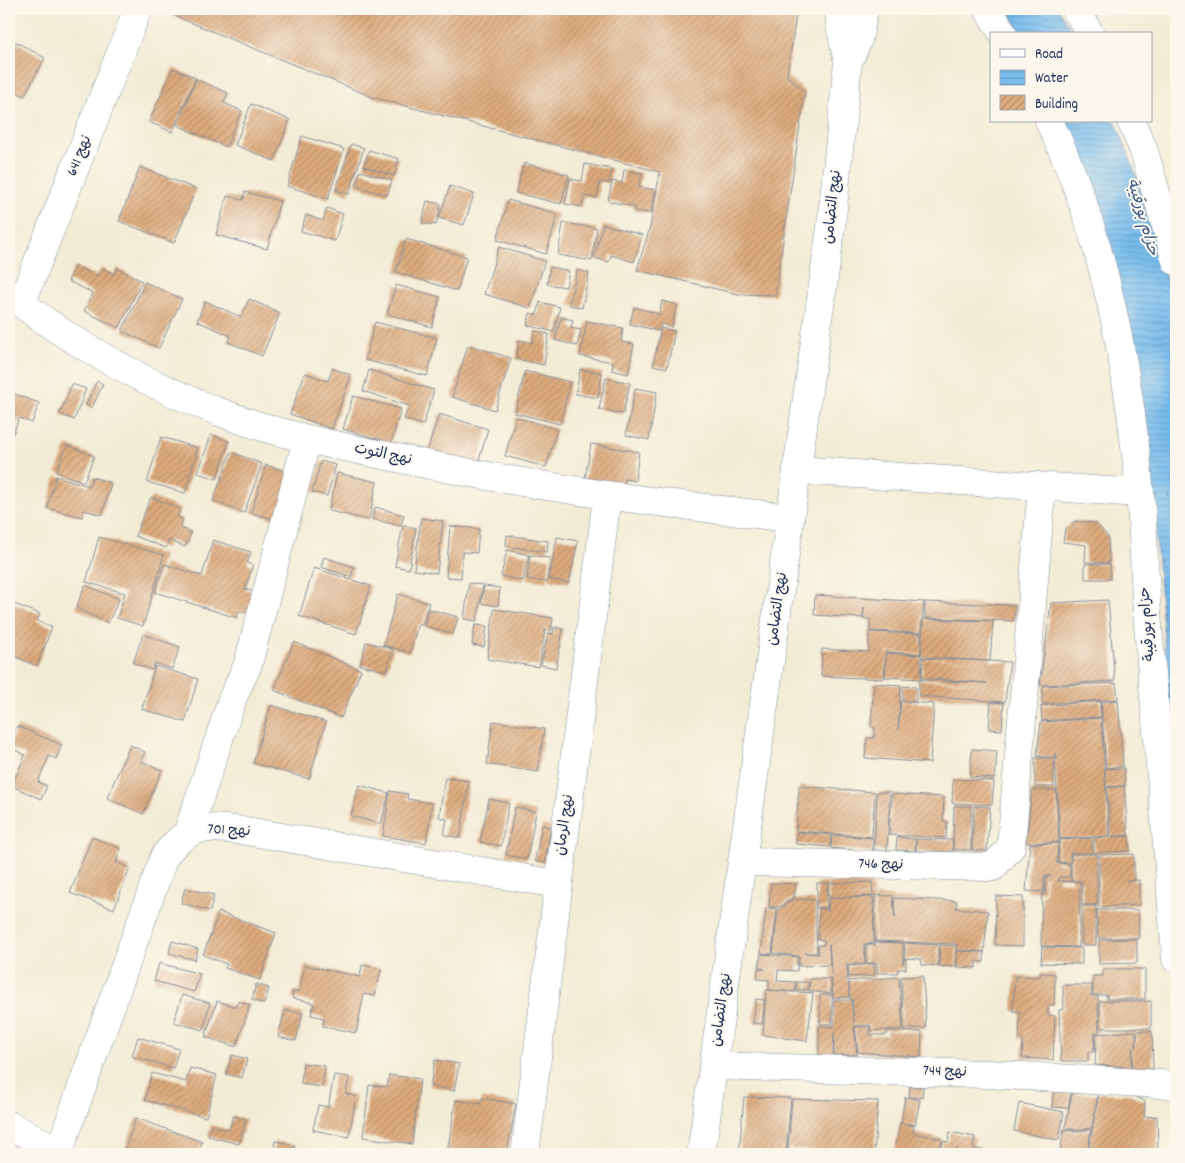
<svg xmlns="http://www.w3.org/2000/svg" width="1185" height="1163" font-family="Dekko,'Playpen Sans Arabic',sans-serif">
<style>
.water{fill:url(#water-rules);stroke:#4a76a6}
.building{fill:url(#building-hatch)}
.lines{fill:none;stroke-linecap:round;stroke-linejoin:round}
.street-casing{stroke:#878e9a;stroke-width:29}
.secondary-casing{stroke:#878e9a;stroke-width:29}
.highway-casing{stroke:#878e9a;stroke-width:29}
.path{stroke:#878e9a;stroke-width:3;stroke-dasharray:1 4;stroke-linecap:butt}
.street{stroke:#fff;stroke-width:28}
.secondary{stroke:#fff;stroke-width:28}
.highway{stroke:#fff;stroke-width:28}
.labels{text-anchor:middle;dominant-baseline:central;stroke-width:4;stroke-linejoin:round;paint-order:stroke}
.street-label{font-size:15px;fill:#1b2f5e;stroke:#fbf7ec}
.water-label{font-size:16px;font-style:italic;fill:#375a89;stroke:#fbf7ec}
</style>
<defs>
<pattern id="water-rules" width="6" height="5" patternUnits="userSpaceOnUse" patternTransform="scale(1.25)"><rect width="6" height="5" fill="#78bdee"/><path d="M0 2.5h6" fill="none" stroke="#629ac4"/></pattern>
<pattern id="building-hatch" width="6" height="6" patternUnits="userSpaceOnUse" patternTransform="scale(1.25)"><rect width="6" height="6" fill="#deab7d"/><path d="M-1 1l2-2M0 6l6-6M5 7l2-2" fill="none" stroke="#b38c6a"/></pattern>
</defs>
<rect width="100%" height="100%" fill="#fbf7ec"/>
<filter id="ink" filterUnits="userSpaceOnUse"><feTurbulence type="fractalNoise" baseFrequency=".02" numOctaves="2"/><feDisplacementMap in="SourceGraphic" scale="10" xChannelSelector="R" yChannelSelector="G"/><feConvolveMatrix kernelMatrix="1 2 1 2 8 2 1 2 1" color-interpolation-filters="sRGB"/></filter>
<filter id="wash" filterUnits="userSpaceOnUse"><feTurbulence type="fractalNoise" baseFrequency=".0096" numOctaves="4" result="noise"/><feDisplacementMap in="SourceGraphic" scale="20" xChannelSelector="R" yChannelSelector="G"/><feGaussianBlur stdDeviation="1.12" result="paint"/><feColorMatrix in="noise" values="0 0 0 0 0 0 0 0 0 0 0 0 0 0 0 0 0 1.4 0 .05"/><feComposite in="paint" operator="in"/></filter>
<g filter="url(#wash)">
<rect width="100%" height="100%" fill="#f3ecd5"/>
<path class="water" d="M1008,9H1059L1073,34H1021Z
M1066,121H1115C1143,186 1161,255 1176,323V792L1148,438C1139,376 1127,316 1111,255C1099,210 1086,164 1066,121Z"/>
<g id="blocks">
<path class="building" d="M172,9H797L787,76L805,92L775,295L738,294L637,270L650,227L660,172L375,98L170,14Z
M9,38L45,58L24,96L9,88Z
M173,68L196,78L172,132L149,122Z
M196,79L228,93L224,103L242,111L226,147L177,125Z
M251,104L290,120L274,161L235,145Z
M302,136L344,149L328,199L287,186Z
M351,144L364,148L349,194L336,190Z
M369,150L399,159L394,176L364,166Z
M524,163L569,175L561,204L516,193Z
M585,164L612,169L609,183L600,182L597,198L584,196L582,207L565,204L570,179L582,181Z
M140,167L196,189L174,243L119,221Z
M624,170L642,173L639,187L655,190L651,213L634,211L635,207L608,201L612,181L622,183Z
M360,171L392,180L387,195L356,186Z
M450,186L474,194L464,225L439,218Z
M245,192L280,201L267,249L216,235L227,196L243,200Z
M508,200L558,214L546,254L497,240Z
M427,201L441,204L436,225L422,223Z
M327,208L343,214L335,241L301,231L306,215L323,221Z
M563,223L597,228L592,261L558,255Z
M603,224L642,235L634,262L611,255L609,262L594,258Z
M406,239L467,257L457,291L396,272Z
M499,247L545,261L530,308L484,294Z
M75,266L97,276L101,268L114,274L117,268L142,281L119,328L84,311L93,293L68,281Z
M550,267L569,271L566,287L547,284Z
M577,270L589,273L582,308L569,305Z
M145,282L182,299L159,348L122,331Z
M396,285L440,297L432,327L387,314Z
M249,299L280,313L262,356L228,342L231,336L197,321L205,301L241,317Z
M662,301L677,305L672,327L661,324L659,331L630,324L634,307L659,314Z
M540,302L560,307L554,332L527,325L530,313L537,315Z
M561,317L573,320L571,328L581,330L577,346L555,340Z
M587,321L623,328L621,342L634,344L628,374L612,370L613,362L580,356Z
M375,322L437,338L427,376L365,360Z
M661,328L675,331L667,368L653,365Z
M535,331L549,334L544,365L516,359L519,340L532,343Z
M468,345L511,358L495,410L452,397Z
M332,368L351,375L332,429L290,414L305,373L328,381Z
M580,369L602,373L598,398L576,394Z
M369,370L434,390L423,425L404,419L409,406L363,391Z
M525,371L570,382L560,424L515,413Z
M606,378L630,383L623,414L599,409Z
M97,381L103,384L92,408L86,405Z
M72,384L86,389L74,420L60,414Z
M635,388L657,392L649,440L626,435Z
M9,392L39,403L32,423L19,418L13,434L9,432Z
M353,396L401,409L391,443L343,429Z
M439,414L488,429L477,467L427,452Z
M516,417L557,429L546,467L505,456Z
M211,435L229,441L217,479L198,473Z
M161,437L198,448L185,493L147,482Z
M591,444L639,452L635,481L625,479L624,490L584,483Z
M67,445L94,456L84,482L56,472Z
M231,452L262,464L244,513L213,501Z
M321,461L336,465L327,496L312,492Z
M266,465L292,473L278,520L251,513Z
M337,473L377,482L369,520L329,511Z
M56,476L89,486L92,477L111,483L102,515L84,510L82,517L47,508Z
M151,497L181,509L177,517L183,519L180,528L191,532L185,547L169,540L166,548L135,536Z
M375,507L404,515L401,526L372,519Z
M421,518L443,521L437,573L414,570Z
M1075,521L1096,523L1108,537L1109,563L1085,562L1086,545L1063,542L1065,529Z
M403,525L416,528L409,569L395,566Z
M450,526L479,529L477,553L463,552L461,578L446,577Z
M507,535L548,541L547,552L506,546Z
M99,537L164,555L143,626L117,618L125,593L86,582Z
M557,537L578,541L569,583L549,579Z
M213,540L251,552L247,563L253,565L245,589L254,592L247,613L239,611L237,618L155,592L164,564L202,576Z
M507,550L529,555L523,581L501,576Z
M530,555L550,558L547,582L527,579Z
M324,557L354,567L351,577L321,567Z
M1085,564H1110V579H1085Z
M314,568L371,586L356,634L299,616Z
M469,583L483,585L477,621L464,619Z
M85,585L119,599L108,623L76,608Z
M484,586L500,588L498,606L481,603Z
M398,594L429,603L422,625L418,624L410,653L383,645Z
M815,595L924,602L921,633L870,631V619H863L864,607L863,618L814,615Z
M1108,600L1115,681L1040,685L1051,603Z
M9,602L40,614L37,621L52,627L37,666L9,654Z
M925,602L1015,605L1014,621L925,618Z
M429,609L458,617L453,634L424,626Z
M494,609L553,618L551,631L545,630L539,667L487,659Z
M923,619L993,621L990,661L921,657Z
M475,625L487,626L484,647L472,645Z
M554,627L563,629L556,668L541,665L548,633L553,634Z
M869,632L921,634V654L886,652L884,679L821,676L822,649L869,652Z
M143,634L180,647L172,669L155,663L152,670L133,663Z
M294,642L361,670L341,718L274,690Z
M366,642L393,649L387,671L360,665Z
M886,653L921,655V679L885,677Z
M923,658L1010,662L1005,702L919,696V680L987,683L922,678Z
M155,666L198,679L185,722L142,709Z
M874,683L901,685L898,730L901,701L934,704L930,763L865,758L867,738H874L875,728L871,727Z
M1116,683L1118,699L1042,704L1043,686Z
M903,686L916,687V701H903Z
M1118,700L1123,766L1106,768L1101,702Z
M1100,701L1101,717L1042,721L1041,706Z
M991,702L1004,703L1002,730L989,729Z
M271,705L326,722L309,779L253,763Z
M1101,718L1109,836L1060,839L1055,758H1058H1055V753L1054,758L1037,756L1041,722Z
M493,721L544,729L538,772L487,764Z
M17,726L62,745L56,759L49,756L38,782L47,786L41,799L12,786L25,755L9,747Z
M130,745L145,752L141,761L162,770L143,814L107,798Z
M972,749L997,751L995,779L970,777Z
M1035,758H1054V787H1035Z
M1124,768L1125,786L1106,787L1105,769Z
M445,778L469,781L460,838L444,835L447,819L439,817Z
M953,779L994,781L992,805L952,803Z
M359,785L389,793L381,824L351,816Z
M799,786L875,792L872,837L796,831Z
M1124,786L1128,835L1111,837L1107,788Z
M1032,790H1056L1059,842L1026,843Z
M390,791L408,794L407,799L432,803L426,843L383,836Z
M877,792H890L887,851L874,850Z
M892,794L944,797L943,821H947L946,838L889,835Z
M489,799L509,803L501,846L480,842Z
M954,806H971V850H953Z
M974,806L990,807L987,851L972,850Z
M515,807L536,812L527,859L506,855Z
M542,825L551,827L545,863L535,861Z
M797,832L831,835L830,847L796,844Z
M832,835L873,838L872,852L831,848Z
M1129,836L1130,851L1094,853V838Z
M92,837L121,849L116,862L130,868L114,909L70,893Z
M897,837L916,839L915,851L896,850Z
M1092,838V853H1070V863L1058,862L1059,840Z
M916,839L953,840L952,852L916,851Z
M1058,843L1057,863L1070,864V877H1059L1058,881L1080,882L1079,947L1041,946L1042,894H1045L1046,877L1051,876H1044V892L1026,891L1030,844Z
M1071,854H1097V905H1082V881H1071Z
M1134,854V880L1126,881L1139,880V905L1099,907V855Z
M872,882L873,896L829,898L828,883Z
M771,883L796,884L794,897L779,907H769Z
M817,883H827V908H817Z
M185,888L214,895L210,911L181,903Z
M875,895L893,896L895,918L894,898L957,901L956,908L988,911L984,952L957,950L958,945L955,944L875,941Z
M996,896L1023,897V946L995,945Z
M873,897L874,943L864,944L865,964H847L848,981L899,977L903,1029L871,1031L870,1025L854,1026L857,1055H834V1033L833,1057H819V1026L834,1027V1000H851L854,1022L852,999H850L849,983V997L833,998L829,944L830,965L799,966V956L773,953L778,910L794,899L815,900L817,953H805L819,954L818,945H824V940L818,939L819,909H827L828,912L829,898Z
M1082,906H1096V945H1082Z
M766,908L777,909L772,954L761,953Z
M1097,910H1138L1139,938H1098Z
M219,912L276,933L260,980L225,968L227,964L203,955Z
M1137,939V963L1099,964V940Z
M172,941L198,949L195,960L169,953Z
M875,942L903,943V964L904,959H906V969H898V973H877V963H866V945L874,944L875,946Z
M905,943L938,945V966L922,965L921,959L904,958Z
M940,945L956,946V967L939,966Z
M1042,947L1082,948V964L1041,963Z
M957,951L984,952V962L977,961L976,968L957,967Z
M761,954L798,957L797,971L778,970L777,981L796,982L795,992L769,990V980L757,979L758,969H765L759,968Z
M159,963L200,974L194,992L154,981Z
M874,964L875,976L849,977L848,966Z
M305,965L360,977L362,965L381,969L375,996L364,994L356,1033L323,1026L324,1018L311,1015L314,1003L292,998L293,991L299,992Z
M1103,969H1145V999H1107V995H1093V976H1103Z
M1040,973L1055,974L1054,1005H1048V1015L1055,1016L1053,1060L1022,1058L1023,1039H1019L1020,1011H1013L1015,976L1040,977Z
M923,976L926,1028L904,1029L901,977Z
M810,979H831V994L809,991Z
M796,982H808V990H796Z
M256,984L269,988L264,1004L252,1000Z
M1063,985H1092L1091,996H1098L1099,1033H1095L1094,1052H1088V1061H1061L1059,1010L1064,1009Z
M766,990L813,993L807,1041L763,1035Z
M182,995L210,1003L203,1030L174,1022Z
M820,995H832V1024H820Z
M756,999L765,1000L762,1024L753,1023Z
M217,1001L236,1007L238,1001L250,1005L236,1047L205,1037Z
M1100,1001H1151V1028H1100Z
M285,1010L303,1013L296,1041L278,1037Z
M855,1027H870V1035H887V1031L922,1032L921,1057L858,1052Z
M1136,1031V1047L1138,1031H1152L1153,1069H1132L1133,1047L1131,1067L1095,1065L1096,1034Z
M138,1037L179,1049L173,1068L132,1056Z
M232,1055L247,1059L242,1078L226,1074Z
M435,1060L459,1064L454,1091L430,1086Z
M303,1063L325,1066L322,1087L301,1084Z
M190,1068L217,1075L206,1117L145,1100L152,1073L186,1082Z
M334,1075L349,1077L346,1094L356,1096L349,1137L313,1130L318,1105L328,1107Z
M389,1075L420,1079L412,1144L363,1137L369,1085L387,1087Z
M910,1086L923,1087L922,1098L909,1097Z
M1054,1091L1071,1093L1068,1108L1052,1107Z
M1072,1093L1098,1094L1092,1128L1076,1130L1065,1128Z
M1099,1093L1129,1094L1145,1101L1144,1117L1157,1116L1158,1152H1149V1154H1113L1088,1151Z
M744,1097L791,1098L786,1154H739Z
M905,1097L920,1100L915,1125L901,1123Z
M482,1098L516,1104L507,1154H461L447,1152L456,1100L480,1104Z
M792,1099L878,1101L874,1153L788,1149Z
M1019,1103L1064,1112L1059,1140L1014,1131Z
M233,1116L246,1119L239,1144L208,1136L211,1125L229,1130Z
M136,1118L202,1142L198,1154H123Z
M900,1123L914,1126L913,1133L942,1139L939,1154H894Z
M1064,1129L1077,1132L1078,1130H1091L1087,1154L1060,1152Z
M950,1132L975,1137L973,1148L993,1152L992,1154H956L957,1148L956,1154H940L943,1141L948,1142Z
M275,1141L295,1145L293,1154L273,1152Z"/>
</g>
</g>
<g filter="url(#ink)">
<use href="#blocks" fill-opacity="0" stroke="#878e9a" stroke-width="1"/>
<g class="lines">
<defs>
<path id="street" d="M9,294C71,344 157,390 233,417C287,437 345,447 402,459C530,487 660,503 790,518
M21,304L138,9
M797,470L1140,493
M188,832L233,697L248,664L307,439
M743,862L993,867L1011,847L1042,487
M714,1066L987,1074L1176,1085
M9,1125L59,1151
M58,1154L164,857C189,822 207,827 246,831L557,884
M525,1154C551,935 581,716 607,497"/>
<path id="secondary" d="M848,62L858,40L864,9
M701,1154L831,227L848,62L840,25V9"/>
<path id="highway" d="M988,9L1003,34
M1076,9L1090,34
M1049,121C1104,234 1129,369 1140,494C1144,533 1144,573 1147,613C1156,728 1168,843 1176,959
M1131,121L1144,151L1176,261"/>
</defs>
<use href="#street" class="street-casing"/>
<use href="#secondary" class="secondary-casing"/>
<use href="#highway" class="highway-casing"/>
<path class="path" d="M1167,493H1176"/>
<use href="#street" class="street"/>
<use href="#secondary" class="secondary"/>
<use href="#highway" class="highway"/>
</g>
</g>
<g class="labels">
<g class="street-label">
<text transform="translate(80 156) rotate(-68)">نهج 641</text>
<text transform="translate(833 207) rotate(-84)">نهج التضامن</text>
<text transform="translate(383 455) rotate(12)">نهج التوت</text>
<text transform="translate(778 609) rotate(-82)">نهج التضامن</text>
<text transform="translate(1148 624) rotate(-94)">حزام بورقيبة</text>
<text transform="translate(565 825) rotate(-82)">نهج الرمان</text>
<text transform="translate(229 831) rotate(3)">نهج 701</text>
<text transform="translate(881 865) rotate(1)">نهج 746</text>
<text transform="translate(722 1010) rotate(-82)">نهج التضامن</text>
<text transform="translate(945 1072) rotate(2)">نهج 744</text>
</g>
<g class="water-label">
<text transform="translate(1142 217) rotate(74)">حزام بورقيبة</text>
</g>
</g>
<rect width="1185" height="1163" fill="none" stroke="#fbf7ec" stroke-width="30"/>
<rect x="990" y="32" width="162" height="90" fill="#fbf7ec" stroke="#a1a7b3"/>
<rect x="1000" y="49" width="25" height="8" fill="#ffffff" stroke="#a1a7b3"/>
<text x="1035" y="58" font-size="15" fill="#1b2f5e">Road</text>
<rect x="1000" y="70" width="25" height="15" fill="url(#water-rules)" stroke="#a1a7b3"/>
<text x="1035" y="82" font-size="15" fill="#1b2f5e">Water</text>
<rect x="1000" y="95" width="25" height="15" fill="url(#building-hatch)" stroke="#a1a7b3"/>
<text x="1035" y="108" font-size="15" fill="#1b2f5e">Building</text>
</svg>
